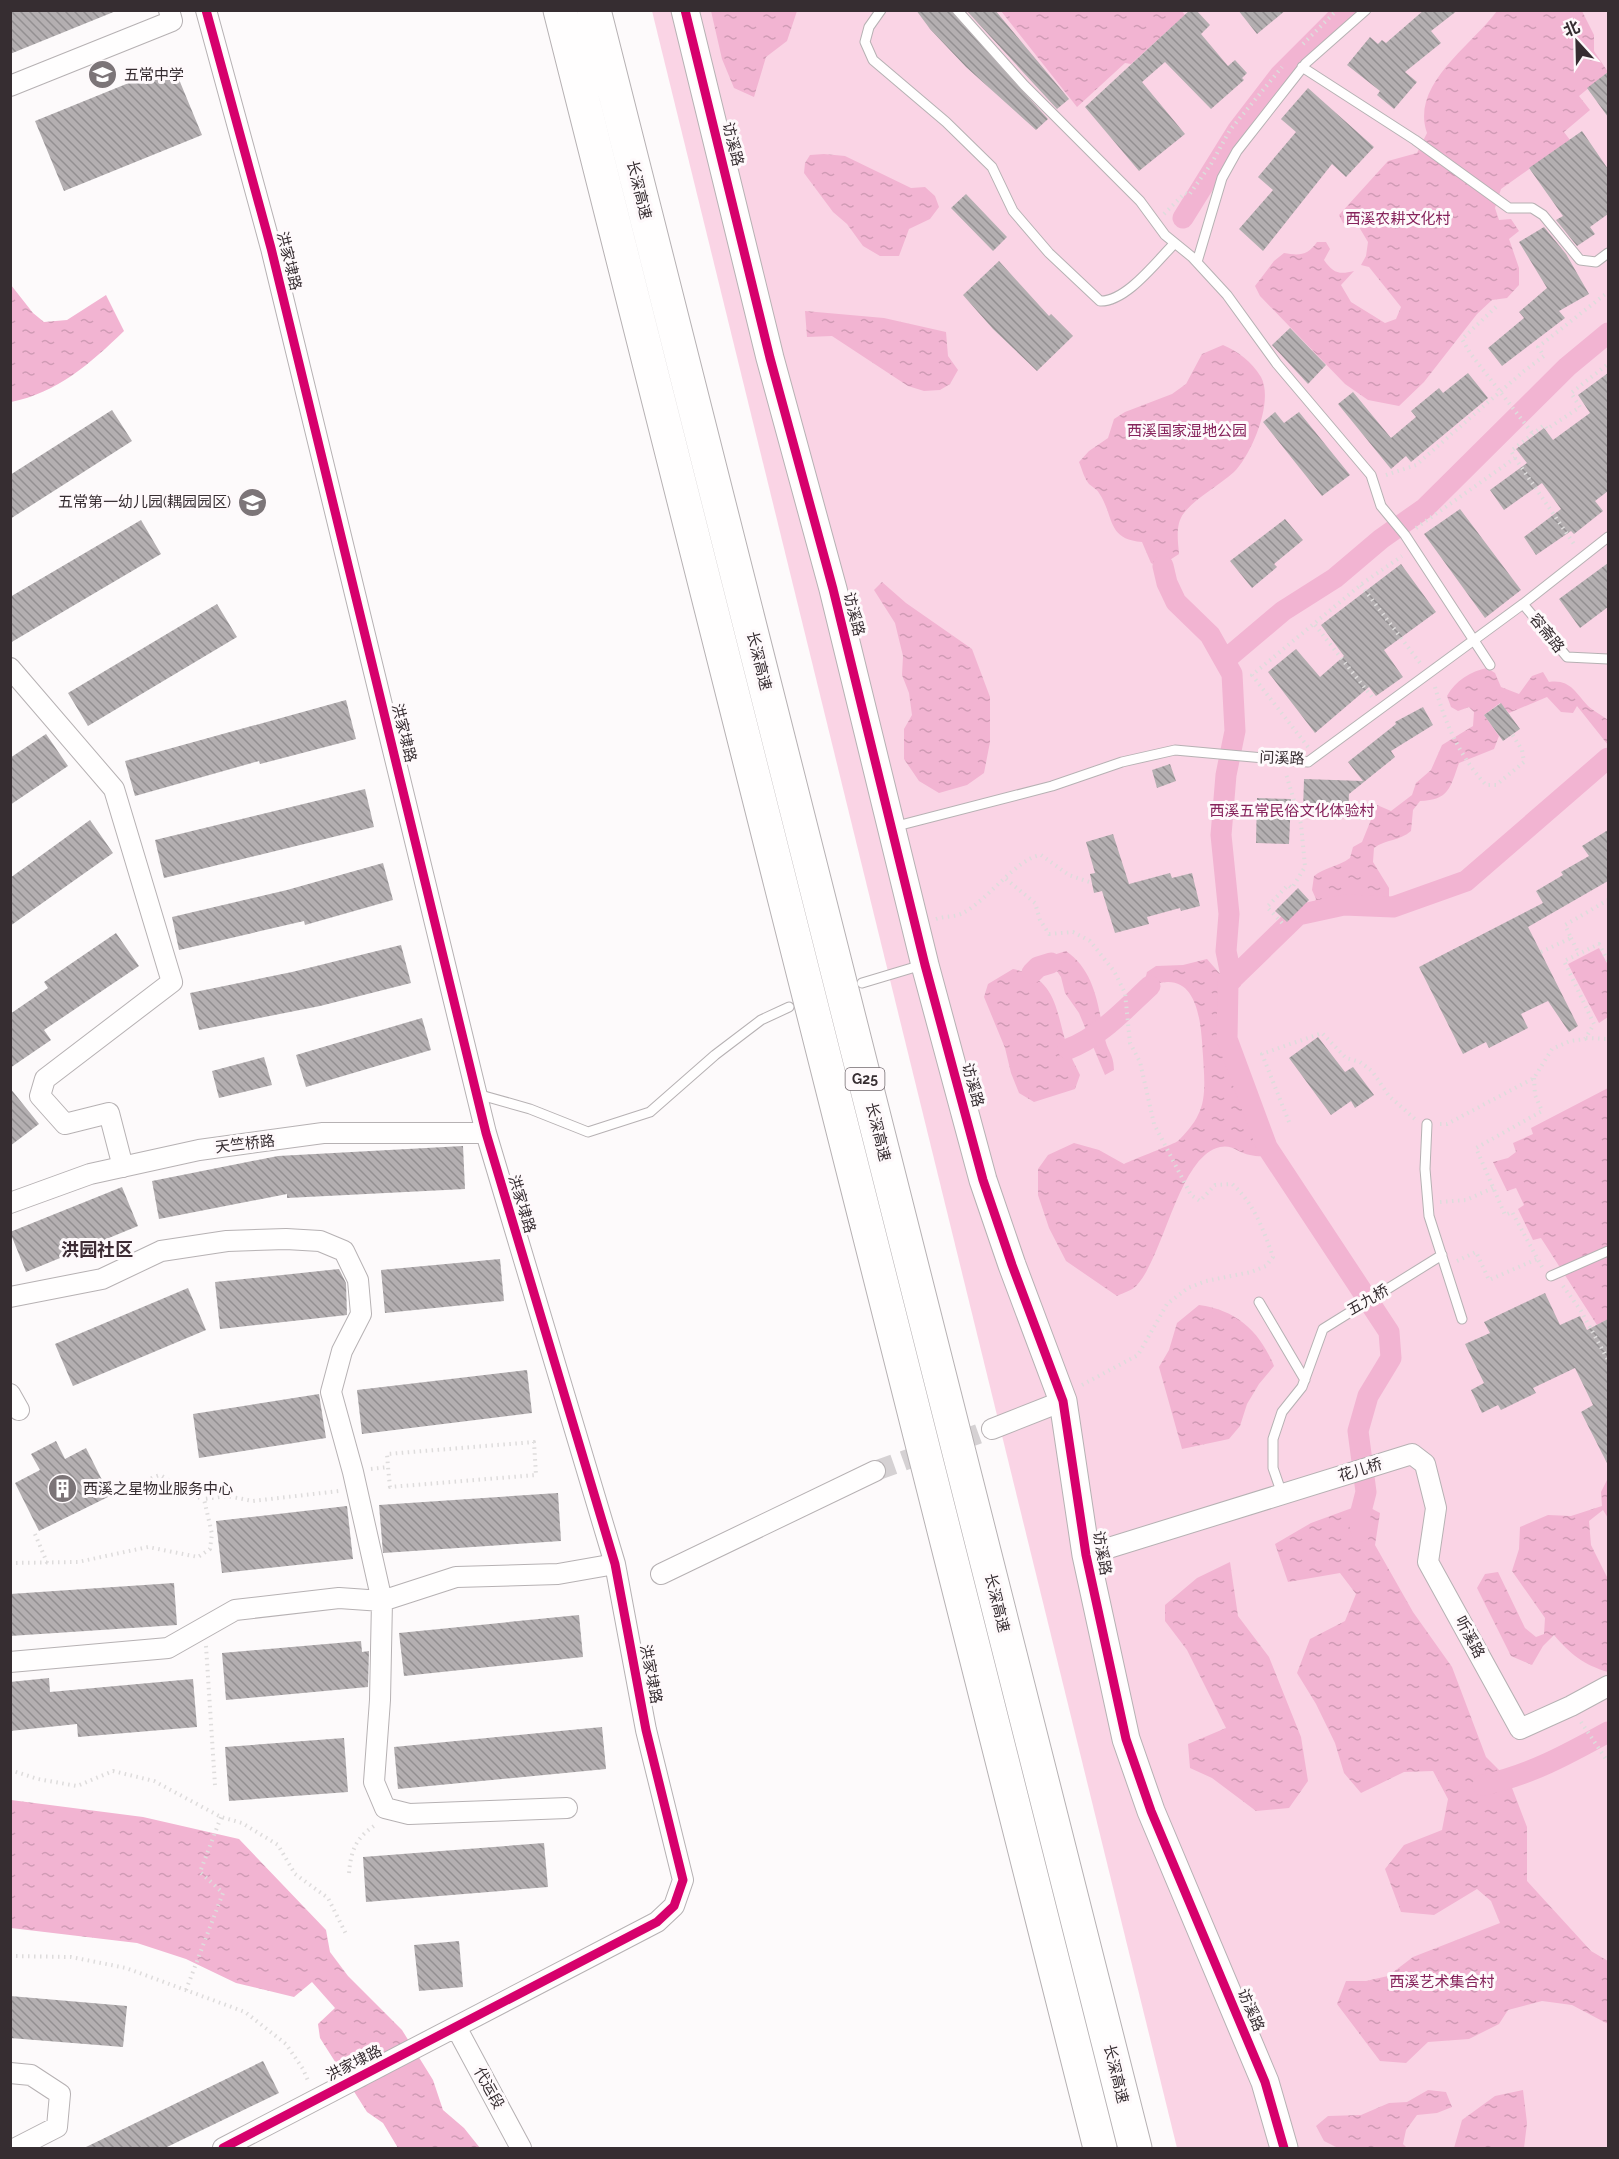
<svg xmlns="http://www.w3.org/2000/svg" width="1619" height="2159" font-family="Raleway,'Noto Sans SC',sans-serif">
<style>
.green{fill:#fad4e5}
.water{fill:url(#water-ripples)}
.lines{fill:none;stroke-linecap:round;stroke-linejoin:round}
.canal{stroke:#f2b4d2;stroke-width:21}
.building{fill:url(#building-back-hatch)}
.street-tunnel{stroke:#d5d1d3;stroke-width:20;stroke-dasharray:20 10;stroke-linecap:butt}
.lane-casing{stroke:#b6b1b3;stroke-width:11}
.street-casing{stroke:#b6b1b3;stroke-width:22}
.secondary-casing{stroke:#b6b1b3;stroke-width:29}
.highway-casing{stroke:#b6b1b3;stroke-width:35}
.path{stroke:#dedcdc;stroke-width:4;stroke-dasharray:1.5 4.5;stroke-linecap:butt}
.lane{stroke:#fffefe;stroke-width:9}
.street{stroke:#fffefe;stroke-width:20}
.secondary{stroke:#fffefe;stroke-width:27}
.highway{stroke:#fffefe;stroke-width:33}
.cycleway-casing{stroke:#fef9fb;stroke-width:13}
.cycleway{stroke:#d6006c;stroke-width:9}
.labels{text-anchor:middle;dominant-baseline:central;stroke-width:6;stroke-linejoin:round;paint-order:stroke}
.shield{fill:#fef9fb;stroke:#726a6e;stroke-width:1.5}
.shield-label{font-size:14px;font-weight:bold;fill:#362d31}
.poi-label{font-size:15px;fill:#362d31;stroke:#fef9fb;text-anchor:start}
.street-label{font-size:15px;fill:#362d31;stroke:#fef9fb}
.park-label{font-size:15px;fill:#86225b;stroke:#fef9fb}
.quarter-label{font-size:18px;font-weight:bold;fill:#3d2c34;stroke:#fef9fb}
</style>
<defs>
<pattern id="water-ripples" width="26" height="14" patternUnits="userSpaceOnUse" patternTransform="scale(1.5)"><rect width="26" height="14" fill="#f2b4d2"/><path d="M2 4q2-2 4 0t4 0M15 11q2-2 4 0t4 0" fill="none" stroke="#d09bb5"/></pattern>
<pattern id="building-back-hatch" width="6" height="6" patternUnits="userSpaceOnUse" patternTransform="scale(1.5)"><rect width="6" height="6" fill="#b4afb1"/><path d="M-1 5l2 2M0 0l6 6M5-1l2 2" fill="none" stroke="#938f91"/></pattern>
</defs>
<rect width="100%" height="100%" fill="#fdfafb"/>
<path class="green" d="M652,11H1608V2148H1177Z"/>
<path class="water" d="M1181,10L1185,15L1131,64L1125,63L1077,107L1001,11Z
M711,11H797L787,41L766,57L754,97L734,88L722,59Z
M1497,11H1582L1594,35V51L1608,72L1579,96L1590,110L1564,132L1570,140L1501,189L1495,208L1499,220L1511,219L1519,231L1509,239L1519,268V285L1507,298L1492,300L1477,314L1424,382L1399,406L1368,400L1345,384L1260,296L1255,286L1274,261L1284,253C1300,256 1308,255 1317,242H1326L1330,249L1324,260C1333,273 1339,275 1354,271L1341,285L1351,302L1385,323L1396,319L1401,307L1369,267L1361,265L1366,256L1368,242L1359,227L1343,223L1339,215L1388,161L1417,153L1427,133C1410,85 1471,46 1497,11Z
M824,154L845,156L911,188L925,187L935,196L939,207L930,219L909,229L899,256H880L863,246L847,224L833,212L804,173L805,163L810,155Z
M11,285L33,313L44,322L67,320L106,295L124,331C91,363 57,393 11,402Z
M805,311L884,318L946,332L948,356L958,370L950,384L940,390L924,391L908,386L832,336L807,337Z
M1223,345C1239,352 1251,361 1261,377C1274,401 1252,454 1234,472C1220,485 1195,498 1184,513C1175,524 1178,541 1179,554L1159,567L1151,563L1142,542C1106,539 1115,517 1099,493C1097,489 1092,487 1089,484C1084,478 1082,469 1079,462L1089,451L1108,438L1114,419L1125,412L1172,394L1186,384L1202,354Z
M882,582L906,603L972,649L990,697V742L984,773L967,785L939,793L919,781L904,759V729L912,715L909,693L902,675L903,656L895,623L874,590Z
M1487,668L1495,673L1501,687L1519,694L1532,676L1543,672L1549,682C1570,679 1575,692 1588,706C1593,711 1602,715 1608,720V745L1577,706L1573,713L1561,712L1547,697L1509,713L1500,703L1484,715L1499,736L1494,749L1459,763C1450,788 1449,800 1420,801L1413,810L1411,831C1400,841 1386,839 1374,848L1373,862L1389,888V907L1344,905L1309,913L1316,899L1312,890L1314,876C1325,867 1338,867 1350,858L1353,847L1362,842L1377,805L1391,811L1412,795L1416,783L1431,770L1442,745L1473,726L1474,712L1469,707L1458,711L1451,707L1447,696C1455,681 1471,671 1487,668Z
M1599,948L1608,965V1017L1599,1023L1568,964Z
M1066,951C1096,972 1098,1007 1105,1039C1108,1052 1114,1055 1114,1070L1105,1075L1079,1013L1065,993L1061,977L1047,957Z
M1207,959L1228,983L1227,1039L1273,1156C1266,1156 1257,1157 1250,1155C1239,1153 1232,1144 1220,1147C1179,1156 1165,1254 1137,1285C1133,1290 1123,1293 1117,1296L1066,1261L1049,1228L1038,1195V1169L1048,1155L1074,1143L1099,1150L1124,1164C1132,1160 1176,1143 1178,1141C1185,1134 1194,1124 1198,1115C1207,1099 1204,1074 1203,1056C1201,1024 1199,966 1150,986L1145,980L1147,972L1156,966L1183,965Z
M1013,969C1059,979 1055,1012 1068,1049C1071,1058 1076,1066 1080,1075L1075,1089L1034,1102L1019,1093L1011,1073L1005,1048L984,997L988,984Z
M1608,1088V1319L1597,1325L1541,1238L1533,1240L1518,1209L1524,1205L1516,1188L1507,1191L1493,1162L1508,1158L1516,1152L1513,1143L1533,1134L1531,1128Z
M1199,1305C1237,1310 1260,1332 1274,1366L1259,1384L1247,1404L1240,1426L1229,1439L1182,1449L1159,1367L1169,1350L1177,1323Z
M1608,1478V1518L1603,1510L1589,1521L1591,1545L1608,1579V1672C1584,1665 1570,1654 1554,1635L1543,1646L1532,1665L1511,1656L1477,1588L1485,1574L1498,1572L1525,1628L1536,1637L1544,1634L1545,1618L1512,1571L1519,1549L1520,1527L1548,1515L1571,1516L1602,1506L1601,1492Z
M1363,1504L1380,1513L1375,1545L1413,1612L1452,1667L1486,1757L1509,1780L1527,1827V1881L1591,1951L1608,1961V2024L1572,2005L1542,2001L1508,2010L1499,2024L1469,2039L1428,2042L1406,2063L1380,2061L1337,2004L1346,1981H1366L1388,1976L1413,1957L1500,1923L1491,1901L1477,1889L1434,1915L1401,1912L1385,1869L1404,1845L1442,1830L1448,1799L1433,1771L1404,1772L1361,1793L1344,1773L1335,1743L1316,1704L1297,1673L1310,1639L1345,1621L1356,1594L1340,1573L1288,1582L1275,1544L1311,1523Z
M1230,1562L1238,1616L1269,1657L1301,1737L1308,1781L1289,1808L1256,1811L1212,1778L1190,1768L1188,1744L1226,1728L1187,1650L1165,1621V1605L1197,1578Z
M11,1800L143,1817L239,1839L326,1930L330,1952L348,1976L402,2030L433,2080L443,2110L464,2128L480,2148H398L383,2123L367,2112L320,2038L318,2024L335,2008L312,1982L294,1997L236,1983L186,1959L137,1943L11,1928Z
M1428,2090L1446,2092L1452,2107L1437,2113L1417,2115L1406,2130L1403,2144L1407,2148H1338L1324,2141L1316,2126L1328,2116L1361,2115L1389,2103L1407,2102Z
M1523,2090L1527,2123L1524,2148H1454L1462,2120L1495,2096Z"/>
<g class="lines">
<path class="canal" d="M1183,218L1237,131L1280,75L1345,10
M1163,566L1167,583L1176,602L1210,635L1232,674L1235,731L1226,775L1221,835L1229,914L1226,951L1232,980
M1225,660L1283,611L1335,578L1381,539L1425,508L1567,367L1608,333
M1032,973L1038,967L1051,963
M1068,1049C1099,1038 1126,1008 1150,986
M1361,1531L1359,1519L1366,1492L1358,1431L1368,1396L1391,1358L1389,1332L1267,1147L1227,1039L1228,983L1298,915L1344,905L1393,907L1466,881L1608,758
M1483,1785C1528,1776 1568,1754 1608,1732"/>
</g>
<path class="building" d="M10,10H116V11L10,54Z
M916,10H950L1048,119L1036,130L966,67L930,29Z
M966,10H995L1069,99L1057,109Z
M1190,10H1196L1210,25L1201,34L1228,66L1235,60L1247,73L1242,78L1244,80L1211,109L1165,62L1142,82L1185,134L1139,171L1085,107Z
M1238,10H1286L1257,34Z
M1424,10H1458L1431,31L1441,43L1405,72L1417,82L1394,109L1377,95L1380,91L1347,65L1370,37L1378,44L1382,40L1386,43Z
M173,65L202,135L64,191L35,121Z
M1608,72V117L1587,88Z
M1308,88L1374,147L1346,177L1332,164L1263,251L1239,229L1273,190L1258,177L1296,132L1281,119Z
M1582,131L1608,169V214L1590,227L1595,234L1577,246L1556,220L1563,216L1529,168Z
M966,194L1007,237L993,251L951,208Z
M1544,227L1566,254L1589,294L1559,311L1565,318L1502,366L1488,348L1524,318L1519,312L1547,288L1519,242Z
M999,261L1049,316L1051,314L1073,336L1037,371L993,329L963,295Z
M1290,328L1326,365L1308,384L1272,345Z
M1468,373L1488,398L1411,462L1406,456L1391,469L1338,404L1353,392L1391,438L1416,417L1411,411L1439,388L1443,393Z
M1608,373V491L1595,501L1603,511L1574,534L1571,531L1536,555L1524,537L1561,509L1542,483L1504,510L1490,490L1527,463L1516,449L1544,428L1553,440L1590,413L1578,395Z
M112,410L132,441L10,519V475Z
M1275,412L1284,423L1299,412L1350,475L1322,496L1263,422Z
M1460,509L1521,590L1485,618L1424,534Z
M1285,519L1303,540L1274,564L1277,567L1252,588L1230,561Z
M141,520L161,554L10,643V597Z
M1608,563V607L1580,628L1559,599Z
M1401,564L1436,612L1384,650L1403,677L1376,696L1369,687L1315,733L1268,672L1296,649L1320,677L1344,656L1321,625Z
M217,604L237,637L88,726L68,693Z
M346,700L356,739L260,764L259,761L135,796L125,761Z
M1501,703L1520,729L1503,741L1484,715Z
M1423,707L1433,725L1391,751L1395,757L1349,794L1348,813L1303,812L1304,779L1363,781L1348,762L1396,724L1395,722Z
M46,734L68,766L10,805V758Z
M1170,764L1176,781L1157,788L1152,770Z
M365,789L374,827L164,878L155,840Z
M1257,798L1291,799L1289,844L1256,843Z
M90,820L113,853L10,926V878Z
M1608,830V881L1528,927L1578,1026L1569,1032L1548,1001L1521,1014L1528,1028L1489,1048L1486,1042L1463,1054L1419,967L1543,903L1536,891L1563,875L1561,872L1589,856L1582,846Z
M1113,834L1129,884L1170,873L1172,878L1192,873L1200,906L1181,911L1180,908L1147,917L1149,924L1115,933L1102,891L1094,893L1090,874L1095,873L1086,842Z
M383,863L393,900L305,925L304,921L179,950L172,917L287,890Z
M1298,888L1309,900L1287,922L1275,911Z
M116,933L139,966L44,1030L51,1040L10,1068V1014L48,988L44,982Z
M401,945L411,983L320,1006L199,1030L190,993L292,972Z
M422,1018L431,1050L306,1087L296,1055Z
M1318,1037L1345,1072L1353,1067L1374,1095L1355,1108L1351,1101L1331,1115L1289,1058Z
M264,1057L272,1085L219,1098L212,1071Z
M10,1088L39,1124L10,1146Z
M463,1146L465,1189L287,1198V1194L159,1219L152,1181L278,1156Z
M122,1187L138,1226L26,1272L10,1232Z
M500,1259L504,1301L385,1313L381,1270Z
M339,1269L346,1283L347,1315L220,1329L215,1282Z
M188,1288L206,1330L73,1386L55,1344Z
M1545,1293L1560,1325L1580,1316L1587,1330L1608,1319V1465L1581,1412L1593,1405L1575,1368L1533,1388L1536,1393L1501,1410L1498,1405L1482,1413L1471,1390L1484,1383L1465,1344L1490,1333L1484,1322Z
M527,1370L532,1413L362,1434L357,1390Z
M319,1394L326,1438L199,1458L193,1414Z
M56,1441L65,1459L86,1448L110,1496L39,1531L15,1483L40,1470L31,1454Z
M558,1493L561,1541L383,1553L379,1505Z
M347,1506L353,1559L222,1573L216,1521Z
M174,1583L177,1625L10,1636V1594Z
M579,1615L583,1657L404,1676L399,1633Z
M361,1641L362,1652L369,1651L368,1687L226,1700L222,1653Z
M49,1678L50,1692L193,1679L197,1727L78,1737L77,1724L10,1731V1682Z
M602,1727L606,1769L398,1789L394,1747Z
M344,1738L348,1792L229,1801L225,1747Z
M544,1843L548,1887L366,1902L363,1857Z
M459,1941L463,1987L419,1991L414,1945Z
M10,1996L127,2006L123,2047L10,2038Z
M263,2061L279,2093L165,2148H84Z"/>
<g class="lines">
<path class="street-tunnel" d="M875,1471L992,1429"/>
<defs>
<path id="lane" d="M881,10L869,27L865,42L873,60L946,122L992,167L1013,211L1049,253L1100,301C1126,302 1156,262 1174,244
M957,10L1024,85L1140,201L1165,235L1192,257L1227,295L1277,364L1371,475L1381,506L1405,535L1490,665
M1302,67L1415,140L1509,208H1532L1543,215L1580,260L1596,262L1608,253
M1197,262L1222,178L1237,151L1306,63L1366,10
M1523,604L1567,657L1608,659
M893,827L1052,786L1122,762L1175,750L1308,762L1523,604L1608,537
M862,983L922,965
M477,1094L530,1109L588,1132L650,1112L715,1055L761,1020L789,1007
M1427,1124L1425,1169L1429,1216L1462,1319
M1551,1276L1608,1251
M1259,1302L1305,1380
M1282,1494L1273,1468V1439L1282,1412L1302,1387L1323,1329L1442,1255"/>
<path id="street" d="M206,10L271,248L486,1133L615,1564L646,1730L683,1880L674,1906L657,1922L223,2148
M10,86L172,21L169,10
M10,668L114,789L172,982L45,1079L40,1096L65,1124L109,1113L123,1167
M10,1203L90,1174L199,1150L323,1133H486
M10,1297L102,1279L161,1251L227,1241L286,1239L320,1241L344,1251L358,1280L361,1314L342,1351L331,1392L353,1472L382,1601L380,1700L374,1782L385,1808L409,1814L567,1808
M10,1394L19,1410
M992,1429L1063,1401
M1086,1555L1412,1454L1425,1464L1436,1508L1428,1562L1520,1729L1571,1706L1608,1686
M661,1574L875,1471
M10,1662L168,1648L235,1610L339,1598L382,1601L456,1577L558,1574L615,1564
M456,2027L521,2148
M10,2073L31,2075L60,2094L57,2127L16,2148"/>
<path id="secondary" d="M685,10L770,358L833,589L925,965L983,1180L1012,1265L1063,1401L1086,1555L1126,1739L1151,1811L1265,2082L1284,2148"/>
<path id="highway" d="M560,10L1100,2148
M594,10L1135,2148"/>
</defs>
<use href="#lane" class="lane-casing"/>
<use href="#street" class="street-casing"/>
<use href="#secondary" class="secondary-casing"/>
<use href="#highway" class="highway-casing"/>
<path class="path" d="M1303,44L1337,10
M1164,214L1185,193L1189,195L1211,164L1230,130L1282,67
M1496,307L1462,339L1470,353L1533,434
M1515,458L1576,547
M1386,475L1416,465L1524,371L1544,356L1538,347L1608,292
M1416,528L1515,458L1511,451L1544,425L1547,429L1580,407L1571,393L1608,364
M1361,585L1420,663
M1315,625L1372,697
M1435,687C1445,723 1460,757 1486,785H1496L1524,762L1522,750L1512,734
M1308,747L1252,675L1363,583L1402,556
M1006,879L1035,903L1040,920L1049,934L1073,932L1090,941L1114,971L1125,993L1130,1043L1140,1062L1154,1124L1191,1195L1200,1201L1215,1185L1232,1184C1254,1203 1264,1231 1273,1257L1266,1266L1251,1272L1206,1281L1188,1288L1167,1304L1138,1355L1080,1386
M936,919C945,916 956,917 963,913C989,899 1017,858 1041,855L1069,875L1092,883
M1282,923L1267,907L1288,885L1292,888L1305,867L1301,824L1286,774
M1571,938L1579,954
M1541,952L1571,938L1565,925L1608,900
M1586,1038L1608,1039
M1534,1078L1535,1095L1542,1111L1476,1148L1505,1215L1512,1212L1542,1267
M1289,1122L1262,1054L1322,1033L1346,1058L1360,1062L1372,1071L1389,1096L1416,1120
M1440,1124H1447L1534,1078L1552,1049L1570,1041L1585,1039L1594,1024L1564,961L1599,944L1608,961
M1440,1202L1466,1200L1493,1188
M1457,1261L1476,1252L1489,1280L1537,1259
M1563,1286L1581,1311L1608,1360
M371,1469L388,1467L390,1487L536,1475L534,1442L387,1454L388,1467
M106,1484L116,1495C135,1492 140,1481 160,1475C177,1484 184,1494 204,1499
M35,1534L48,1565
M10,1563L78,1562L148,1547L198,1557L210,1549L212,1534L204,1499L227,1496L253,1501L339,1491
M206,1646L215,1785
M1581,1722L1608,1762
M10,1770L38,1779L77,1786L113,1771L154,1781L221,1817L242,1823L278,1845L295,1874L328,1898L347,1936
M349,1873C351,1850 356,1837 377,1824
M10,1956L71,1957L126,1968L245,2012L286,2044L303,2069L309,2083
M186,1990L223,1893L200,1872L221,1817"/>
<use href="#lane" class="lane"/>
<use href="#street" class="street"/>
<use href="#secondary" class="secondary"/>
<use href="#highway" class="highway"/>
<defs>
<path id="cycleway" d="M206,10L271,248L486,1133L615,1564L646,1730L683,1880L674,1906L657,1922L223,2148
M685,10L770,358L833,589L925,965L983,1180L1012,1265L1063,1401L1086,1555L1126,1739L1151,1811L1265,2082L1284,2148"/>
</defs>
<use href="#cycleway" class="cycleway-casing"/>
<use href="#cycleway" class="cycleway"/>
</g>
<defs>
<symbol id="school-disc" viewBox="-11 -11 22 22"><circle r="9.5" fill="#7c7578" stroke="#fef9fb"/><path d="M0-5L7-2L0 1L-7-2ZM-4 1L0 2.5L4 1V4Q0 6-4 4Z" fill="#fff"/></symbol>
<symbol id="building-disc" viewBox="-11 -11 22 22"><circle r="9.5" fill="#7c7578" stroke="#fef9fb"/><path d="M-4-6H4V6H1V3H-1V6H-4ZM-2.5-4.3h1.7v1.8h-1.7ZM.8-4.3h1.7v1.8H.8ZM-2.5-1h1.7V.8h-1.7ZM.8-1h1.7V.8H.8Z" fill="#fff"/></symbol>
</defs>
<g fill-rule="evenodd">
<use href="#school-disc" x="86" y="58" width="33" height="33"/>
<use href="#school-disc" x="236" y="486" width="33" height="33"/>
<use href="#building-disc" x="46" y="1472" width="33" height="33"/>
</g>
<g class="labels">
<rect class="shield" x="845.5" y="1068" width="39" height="22" rx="4.5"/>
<g class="shield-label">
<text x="865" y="1079">G25</text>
</g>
<g class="poi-label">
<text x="124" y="75">五常中学</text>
<text x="231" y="502" text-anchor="end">五常第一幼儿园(耦园园区)</text>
<text x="83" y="1489">西溪之星物业服务中心</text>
</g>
<g class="street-label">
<text transform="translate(733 144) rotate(76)">访溪路</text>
<text transform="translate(639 190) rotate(76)">长深高速</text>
<text transform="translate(289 261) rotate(76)">洪家埭路</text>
<text transform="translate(854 614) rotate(76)">访溪路</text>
<text transform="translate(1547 633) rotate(51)">容斋路</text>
<text transform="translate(759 661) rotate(76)">长深高速</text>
<text transform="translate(404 733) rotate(76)">洪家埭路</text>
<text transform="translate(1282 758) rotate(2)">问溪路</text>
<text transform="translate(973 1085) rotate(75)">访溪路</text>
<text transform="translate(878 1132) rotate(76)">长深高速</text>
<text transform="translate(245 1144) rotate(-7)">天竺桥路</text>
<text transform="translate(522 1204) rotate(73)">洪家埭路</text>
<text transform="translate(1368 1300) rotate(-30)">五九桥</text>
<text transform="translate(1360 1470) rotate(-17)">花儿桥</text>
<text transform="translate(1102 1553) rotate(80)">访溪路</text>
<text transform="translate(997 1603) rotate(76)">长深高速</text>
<text transform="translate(1470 1637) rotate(62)">听溪路</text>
<text transform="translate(651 1674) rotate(79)">洪家埭路</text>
<text transform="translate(1251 2010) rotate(67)">访溪路</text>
<text transform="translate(354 2063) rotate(-27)">洪家埭路</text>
<text transform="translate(1116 2074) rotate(76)">长深高速</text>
<text transform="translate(489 2088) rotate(61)">代运段</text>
</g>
<g class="park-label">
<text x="1398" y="219">西溪农耕文化村</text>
<text x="1187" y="431">西溪国家湿地公园</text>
<text x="1292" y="811">西溪五常民俗文化体验村</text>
<text x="1442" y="1982">西溪艺术集合村</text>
</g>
<g class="quarter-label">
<text x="97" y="1249">洪园社区</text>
</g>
</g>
<rect width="1619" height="2159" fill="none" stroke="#362d31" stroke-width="24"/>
<g transform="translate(1577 42) rotate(338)" stroke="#fef9fb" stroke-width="4.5" paint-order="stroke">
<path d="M0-4.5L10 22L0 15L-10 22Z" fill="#362d31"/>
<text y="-9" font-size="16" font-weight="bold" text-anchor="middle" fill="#362d31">北</text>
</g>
</svg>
